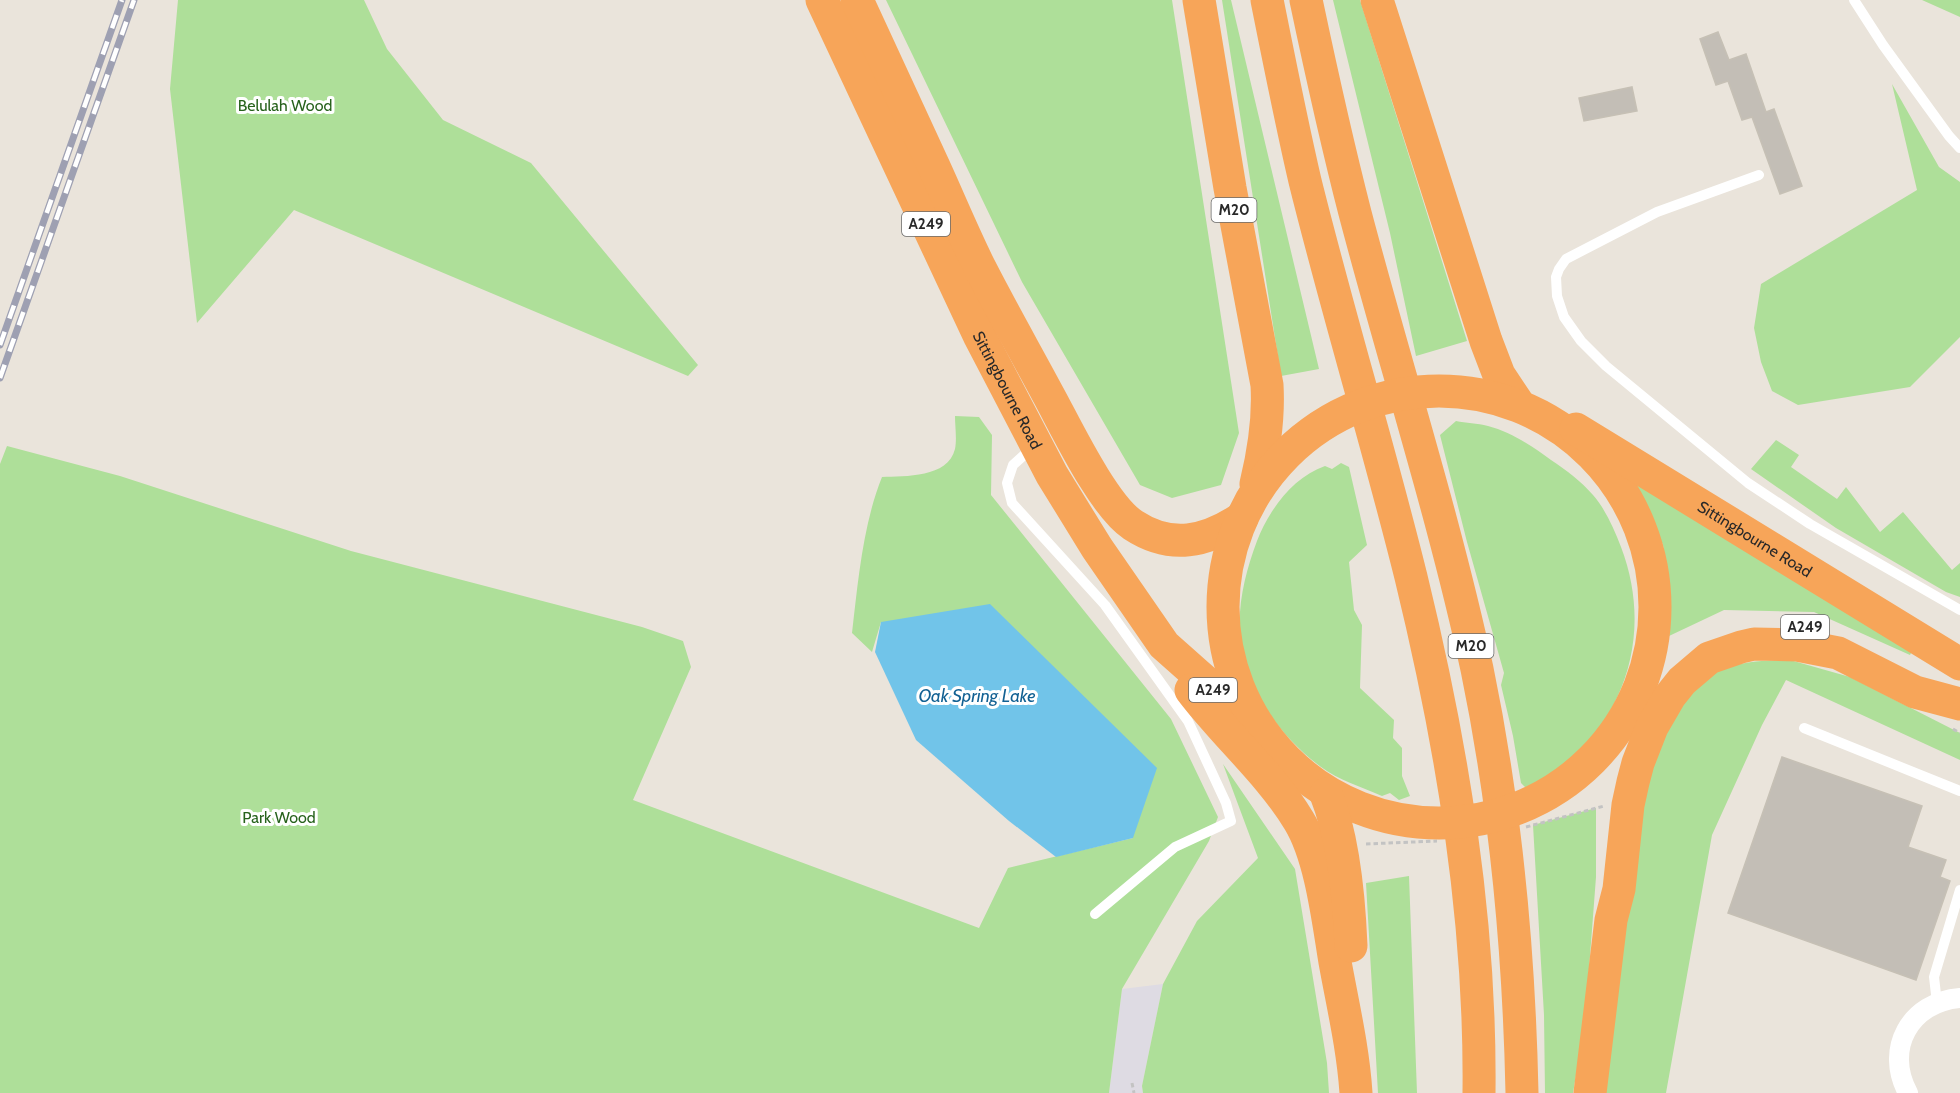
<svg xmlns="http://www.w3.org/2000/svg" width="1960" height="1093" font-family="Cabin,sans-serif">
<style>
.industrial{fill:#dedbe3}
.green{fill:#aedf99}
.water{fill:#71c4e9}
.building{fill:#c3beb6;stroke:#c6c0b5;stroke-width:1.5}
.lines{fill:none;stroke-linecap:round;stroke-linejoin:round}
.path{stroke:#c3c3c3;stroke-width:3;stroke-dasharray:4.5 3;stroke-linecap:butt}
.lane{stroke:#fff;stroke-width:10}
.street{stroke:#fff;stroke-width:20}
.highway{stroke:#f7a559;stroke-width:33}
.rail-casing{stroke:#9ea0b2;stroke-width:7}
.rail{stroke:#fff;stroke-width:4.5;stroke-dasharray:14;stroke-linecap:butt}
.labels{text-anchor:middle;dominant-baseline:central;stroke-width:6;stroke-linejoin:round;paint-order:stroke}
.shield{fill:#fff;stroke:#696969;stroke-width:1.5}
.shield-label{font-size:15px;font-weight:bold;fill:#292929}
.park-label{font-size:16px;fill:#27621c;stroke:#fff}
.street-label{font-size:16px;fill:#292929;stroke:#fff}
.water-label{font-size:18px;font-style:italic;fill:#126193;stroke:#fff}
</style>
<rect width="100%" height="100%" fill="#eae4db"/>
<path class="industrial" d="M1163,984L1142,1086L1143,1093H1109L1122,989Z"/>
<path class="green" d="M178,0H364L387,49L443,120L531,163L698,365L688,376L294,210L197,323L170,89Z
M886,0H1172L1239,433L1221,485L1172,498L1140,485L1022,282Z
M1222,0H1231L1319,369L1281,376Z
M1333,0H1360L1467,341L1416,356L1390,233Z
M1922,0H1960V17Z
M1892,84L1939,167L1960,182V337L1910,387L1798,405L1772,391L1761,362L1754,328L1761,284L1917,190Z
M955,416L979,417L992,435L991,495L1171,719L1218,817L1209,841L1122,989L1109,1093H0V464L7,446L120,476L351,551L642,627L683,641L691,667L633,800L979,928L1008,868L1133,838L881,622L872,652L852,633C858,582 863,524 882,477C905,476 948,478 955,449C957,439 955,426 955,416Z
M1456,421C1466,423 1477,423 1488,426C1511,432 1532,446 1551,460C1566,470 1581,481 1593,495C1606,510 1614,529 1621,547C1652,628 1629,712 1562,768C1552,776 1538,782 1527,789L1521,783L1513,736L1501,685L1504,673L1467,542L1440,435Z
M1776,440L1799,455L1791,467L1837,499L1846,487L1880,532L1903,512L1952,570L1960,563V597L1946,592L1836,528L1751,469Z
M1341,463L1349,467L1367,545L1349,562L1354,610L1362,625L1360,688L1394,720L1393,738L1402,748V776L1410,796L1399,800L1390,793L1382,796C1362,787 1338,780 1321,767C1282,738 1248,693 1241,644C1236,609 1245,573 1257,541C1269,510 1293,477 1325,466L1332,469Z
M1635,483L1913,649L1910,655L1814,612L1724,610L1669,636L1671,597L1663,545Z
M1790,660L1850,677L1960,733V760L1786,680L1762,725L1712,835L1666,1093H1602C1608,1043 1614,994 1620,944C1629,870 1639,746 1693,690C1720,661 1753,661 1790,660Z
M1223,764L1295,869L1327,1063L1329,1093H1143L1142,1086L1163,984L1197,921L1258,858Z
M1596,808V877L1585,1022L1573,1093H1545L1544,1015L1533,825Z
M1409,876L1417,1093H1378L1366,883Z"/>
<path class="water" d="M990,604L1157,768L1133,838L1056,857L1009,821L916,740L875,652L881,622Z"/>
<path class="building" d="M1718,32L1729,60L1746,54L1766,112L1774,109L1802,186L1780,194L1752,117L1742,120L1728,81L1716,85L1700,39Z
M1632,87L1637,111L1584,121L1579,98Z
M1782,757L1922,806L1908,847L1946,860L1940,877L1950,881L1916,980L1728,913Z"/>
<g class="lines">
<path class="path" d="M1953,729L1960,733
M1526,827L1604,806
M1366,844L1437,841
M1132,1083L1134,1093"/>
<path class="lane" d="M1854,0L1883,45L1949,136L1960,148
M1759,175L1657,212L1566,259L1559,269L1556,277L1557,296L1564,317L1581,341L1606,366L1748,483L1810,524L1960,610
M1033,447L1013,465L1007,483L1012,503L1105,605L1188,721L1226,803L1231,821L1175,847L1095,914
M1804,728L1960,791
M1937,1003L1934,977L1960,890"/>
<path class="street" d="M1908,1093C1884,1049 1910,1002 1960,998"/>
<g class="highway">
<path id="s1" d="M822,0L979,335L1052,475L1097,548L1164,645L1253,724"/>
<path d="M857,0C883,56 909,113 935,169C950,202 964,236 980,268C1002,311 1026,353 1049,396C1067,429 1103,505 1133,525C1171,550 1206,542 1242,518"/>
<path d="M1199,0L1230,188L1267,385C1269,419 1264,451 1256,484"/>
<path d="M1267,0C1279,60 1291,121 1305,181C1338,314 1378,444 1411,577C1452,745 1481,919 1479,1093"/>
<path d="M1306,0C1321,71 1337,143 1355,213C1395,365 1444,516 1477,669C1506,809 1519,951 1522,1093"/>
<path d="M1377,0L1486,341L1499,375L1517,402"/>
<circle cx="1439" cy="607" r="216"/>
<path id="s2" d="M1576,429L1960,664"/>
<path d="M1191,690C1225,735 1270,773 1299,821C1321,857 1328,920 1335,962C1343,1006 1353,1048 1356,1093"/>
<path d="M1326,794C1344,839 1349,897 1351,946"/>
<path d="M1590,1093L1611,920L1619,889L1628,805L1633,782L1638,763L1652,727L1670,696L1682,681L1709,658L1741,647L1754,644L1797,645L1838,653L1915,692L1960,704"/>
</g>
<defs>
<path id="rail" d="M0,345L122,0
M0,378L134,0"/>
</defs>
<use href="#rail" class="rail-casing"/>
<use href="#rail" class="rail"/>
</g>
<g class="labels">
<g class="shield">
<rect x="1211.5" y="198" width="45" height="24" rx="4.5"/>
<rect x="902" y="212" width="48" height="24" rx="4.5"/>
<rect x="1781" y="615" width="48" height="24" rx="4.5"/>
<rect x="1448.5" y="634" width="45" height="24" rx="4.5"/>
<rect x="1189" y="678" width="48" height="24" rx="4.5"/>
</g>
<g class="shield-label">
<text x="1234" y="210">M20</text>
<text x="926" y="224">A249</text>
<text x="1805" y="627">A249</text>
<text x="1471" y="646">M20</text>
<text x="1213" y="690">A249</text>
</g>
<g class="park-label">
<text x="285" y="105">Belulah Wood</text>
<text x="279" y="817">Park Wood</text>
</g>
<g class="street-label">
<text stroke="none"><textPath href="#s1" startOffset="432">Sittingbourne Road</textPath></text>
<text stroke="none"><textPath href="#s2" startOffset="210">Sittingbourne Road</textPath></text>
</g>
<g class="water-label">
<text x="977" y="696">Oak Spring Lake</text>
</g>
</g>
</svg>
